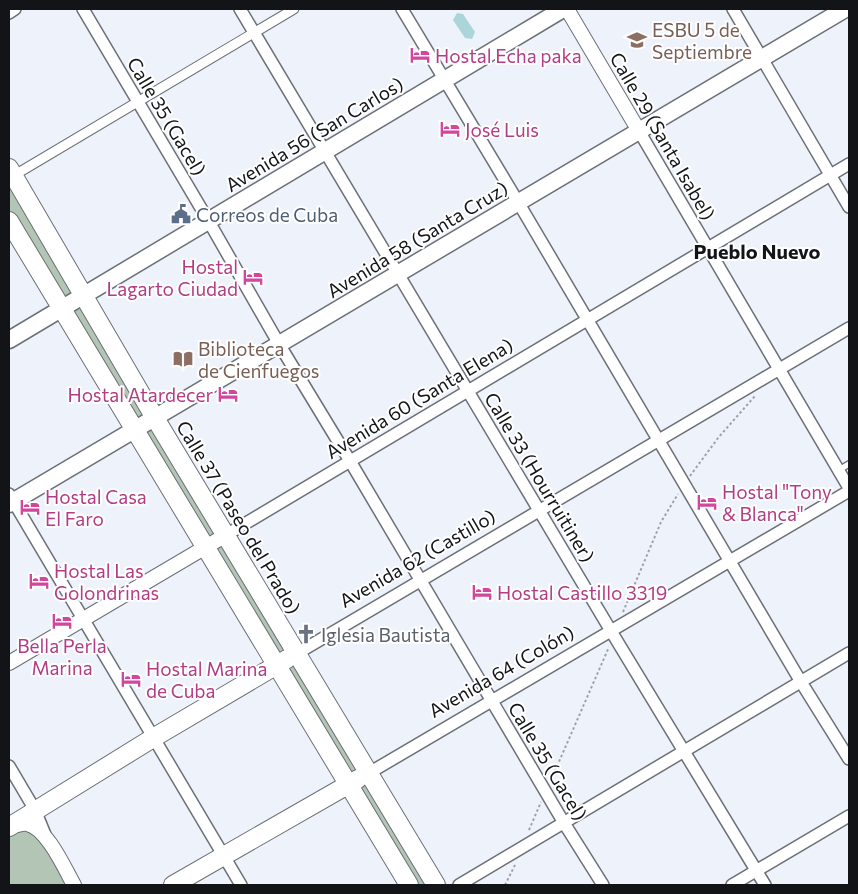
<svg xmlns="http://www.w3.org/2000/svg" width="858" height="894" font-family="Commissioner,sans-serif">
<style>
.green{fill:#b3c5b5}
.water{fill:#acd5da}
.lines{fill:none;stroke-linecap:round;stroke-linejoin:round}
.service-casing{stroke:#6c7077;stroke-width:8}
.pedestrian-casing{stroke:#6c7077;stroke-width:11}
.minor-casing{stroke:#6c7077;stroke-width:14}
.tertiary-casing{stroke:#6c7077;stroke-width:16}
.secondary-casing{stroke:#6c7077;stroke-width:19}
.primary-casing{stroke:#6c7077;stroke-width:20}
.path{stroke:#a0a2a9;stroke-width:2;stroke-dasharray:2.5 2.5;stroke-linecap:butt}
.service{stroke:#fff;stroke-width:5.5}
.pedestrian{stroke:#fff;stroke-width:9}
.minor{stroke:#fff;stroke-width:11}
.tertiary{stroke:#fff;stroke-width:14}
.secondary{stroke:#fff;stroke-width:16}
.primary{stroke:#fff;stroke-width:18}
.labels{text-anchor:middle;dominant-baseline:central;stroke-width:4;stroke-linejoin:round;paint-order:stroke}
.education-label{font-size:19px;fill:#785e54;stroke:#fff;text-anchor:start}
.hotel-label{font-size:19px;fill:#b23c85;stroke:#fff;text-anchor:start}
.street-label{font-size:19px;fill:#131417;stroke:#fff}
.service-label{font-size:19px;fill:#4e5e75;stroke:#fff;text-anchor:start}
.worship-label{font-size:19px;fill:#5b616d;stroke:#fff;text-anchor:start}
.neighbourhood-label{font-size:20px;font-weight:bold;fill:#131417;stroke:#fff}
</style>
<rect width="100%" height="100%" fill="#eef2fa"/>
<path class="green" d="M15,187L430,885H414L138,427L9,209V190Z
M26,830L37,837L67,885H9V834Z"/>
<path class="water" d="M457,13L463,14L475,32L472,39L465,38L453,20Z"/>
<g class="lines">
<defs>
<path id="service" d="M839,470L849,464"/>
<path id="pedestrian" d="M13,176L294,9"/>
<path id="minor" d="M83,9L208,220L279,344L350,461L564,823L603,885
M240,9L614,636L765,885
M402,9L518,202L801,682L849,759
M733,9L849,207
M9,13L15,9
M639,131L849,488
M9,494L241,885
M226,535L849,164
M296,654L849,328
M9,766L35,810L46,837
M369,773L849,491
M459,885L849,653
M732,885L849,816"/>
<path id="tertiary" d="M567,9L639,131
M9,663L226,535
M11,826C16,826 22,823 27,824C47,828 65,869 74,885"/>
<path id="secondary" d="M9,340L563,9
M9,504L845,9"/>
<path id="primary" d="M9,168L155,418L436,885
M9,221L409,885
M9,827L153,738L287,659
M173,885L358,779"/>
</defs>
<use href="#service" class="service-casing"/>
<use href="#pedestrian" class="pedestrian-casing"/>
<use href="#minor" class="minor-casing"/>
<use href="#tertiary" class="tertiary-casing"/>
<use href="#secondary" class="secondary-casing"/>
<use href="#primary" class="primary-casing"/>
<path class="path" d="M690,476L718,438L755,396
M623,612L661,522L678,494
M551,780L609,647
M529,830L541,802
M505,885L515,865"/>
<use href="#service" class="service"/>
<use href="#pedestrian" class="pedestrian"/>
<use href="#minor" class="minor"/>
<use href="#tertiary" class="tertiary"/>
<use href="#secondary" class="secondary"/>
<use href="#primary" class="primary"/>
</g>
<defs>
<symbol id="school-bare" viewBox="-9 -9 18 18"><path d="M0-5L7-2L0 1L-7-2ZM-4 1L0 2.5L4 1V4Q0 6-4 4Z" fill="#8d6e63" stroke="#fff" stroke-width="2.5" paint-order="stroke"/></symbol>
<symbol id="hotel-bare" viewBox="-9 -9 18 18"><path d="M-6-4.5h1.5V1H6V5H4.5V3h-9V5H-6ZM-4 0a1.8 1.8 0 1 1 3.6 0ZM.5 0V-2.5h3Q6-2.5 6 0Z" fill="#d1479c" stroke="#fff" stroke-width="2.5" paint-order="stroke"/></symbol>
<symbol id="civic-bare" viewBox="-9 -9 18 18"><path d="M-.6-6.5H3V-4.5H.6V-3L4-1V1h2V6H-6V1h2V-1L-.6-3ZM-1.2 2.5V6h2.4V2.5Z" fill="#5c6f8a" stroke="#fff" stroke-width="2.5" paint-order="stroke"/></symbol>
<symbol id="library-bare" viewBox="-9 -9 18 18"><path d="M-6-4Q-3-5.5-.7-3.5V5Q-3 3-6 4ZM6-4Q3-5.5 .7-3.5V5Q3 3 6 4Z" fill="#8d6e63" stroke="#fff" stroke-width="2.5" paint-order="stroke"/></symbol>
<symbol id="church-bare" viewBox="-9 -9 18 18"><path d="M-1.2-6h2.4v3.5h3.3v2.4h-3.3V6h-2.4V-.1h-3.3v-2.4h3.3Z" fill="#6b7280" stroke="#fff" stroke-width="2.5" paint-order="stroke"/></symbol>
</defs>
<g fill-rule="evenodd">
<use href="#school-bare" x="623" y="26" width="28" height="28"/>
<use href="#hotel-bare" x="406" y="41" width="28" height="28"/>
<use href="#hotel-bare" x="436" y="115" width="28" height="28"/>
<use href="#civic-bare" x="167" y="200" width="28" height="28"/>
<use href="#hotel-bare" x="239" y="263" width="28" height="28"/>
<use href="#library-bare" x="169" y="345" width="28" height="28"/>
<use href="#hotel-bare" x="214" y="380" width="28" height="28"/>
<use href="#hotel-bare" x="693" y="488" width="28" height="28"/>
<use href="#hotel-bare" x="16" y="493" width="28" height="28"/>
<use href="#hotel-bare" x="25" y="567" width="28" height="28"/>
<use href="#hotel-bare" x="468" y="578" width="28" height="28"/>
<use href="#hotel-bare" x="48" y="607" width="28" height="28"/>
<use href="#church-bare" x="292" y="620" width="28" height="28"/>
<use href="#hotel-bare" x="117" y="665" width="28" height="28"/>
</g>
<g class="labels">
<g class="education-label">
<text x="652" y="29">ESBU 5 de<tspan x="652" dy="22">Septiembre</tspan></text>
<text x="198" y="348">Biblioteca<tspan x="198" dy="22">de Cienfuegos</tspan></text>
</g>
<g class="hotel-label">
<text x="435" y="55">Hostal Echa paka</text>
<text x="465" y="129">José Luis</text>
<text x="238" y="266" text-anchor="end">Hostal<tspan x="238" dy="22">Lagarto Ciudad</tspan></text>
<text x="213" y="394" text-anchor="end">Hostal Atardecer</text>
<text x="722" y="491">Hostal "Tony<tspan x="722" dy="22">&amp; Blanca"</tspan></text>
<text x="45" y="496">Hostal Casa<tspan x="45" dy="22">El Faro</tspan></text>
<text x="54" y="570">Hostal Las<tspan x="54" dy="22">Golondrinas</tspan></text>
<text x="497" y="592">Hostal Castillo 3319</text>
<text x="62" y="645" text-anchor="middle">Bella Perla<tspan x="62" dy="22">Marina</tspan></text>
<text x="146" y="668">Hostal Marina<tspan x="146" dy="22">de Cuba</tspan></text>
</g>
<g class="street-label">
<text transform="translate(167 116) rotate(59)">Calle 35 (Gacel)</text>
<text transform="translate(314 134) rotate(-31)">Avenida 56 (San Carlos)</text>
<text transform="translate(663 136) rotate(60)">Calle 29 (Santa Isabel)</text>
<text transform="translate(417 239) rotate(-31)">Avenida 58 (Santa Cruz)</text>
<text transform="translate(419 398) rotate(-31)">Avenida 60 (Santa Elena)</text>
<text transform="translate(540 477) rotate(59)">Calle 33 (Hourruitiner)</text>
<text transform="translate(239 517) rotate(59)">Calle 37 (Paseo del Prado)</text>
<text transform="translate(417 558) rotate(-30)">Avenida 62 (Castillo)</text>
<text transform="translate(501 671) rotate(-30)">Avenida 64 (Colón)</text>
<text transform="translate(548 761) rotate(59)">Calle 35 (Gacel)</text>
</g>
<g class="service-label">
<text x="196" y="214">Correos de Cuba</text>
</g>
<g class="worship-label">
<text x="321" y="634">Iglesia Bautista</text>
</g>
<g class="neighbourhood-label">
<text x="757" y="251">Pueblo Nuevo</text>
</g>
</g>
<rect width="858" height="894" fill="none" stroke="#131417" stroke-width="20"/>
</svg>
